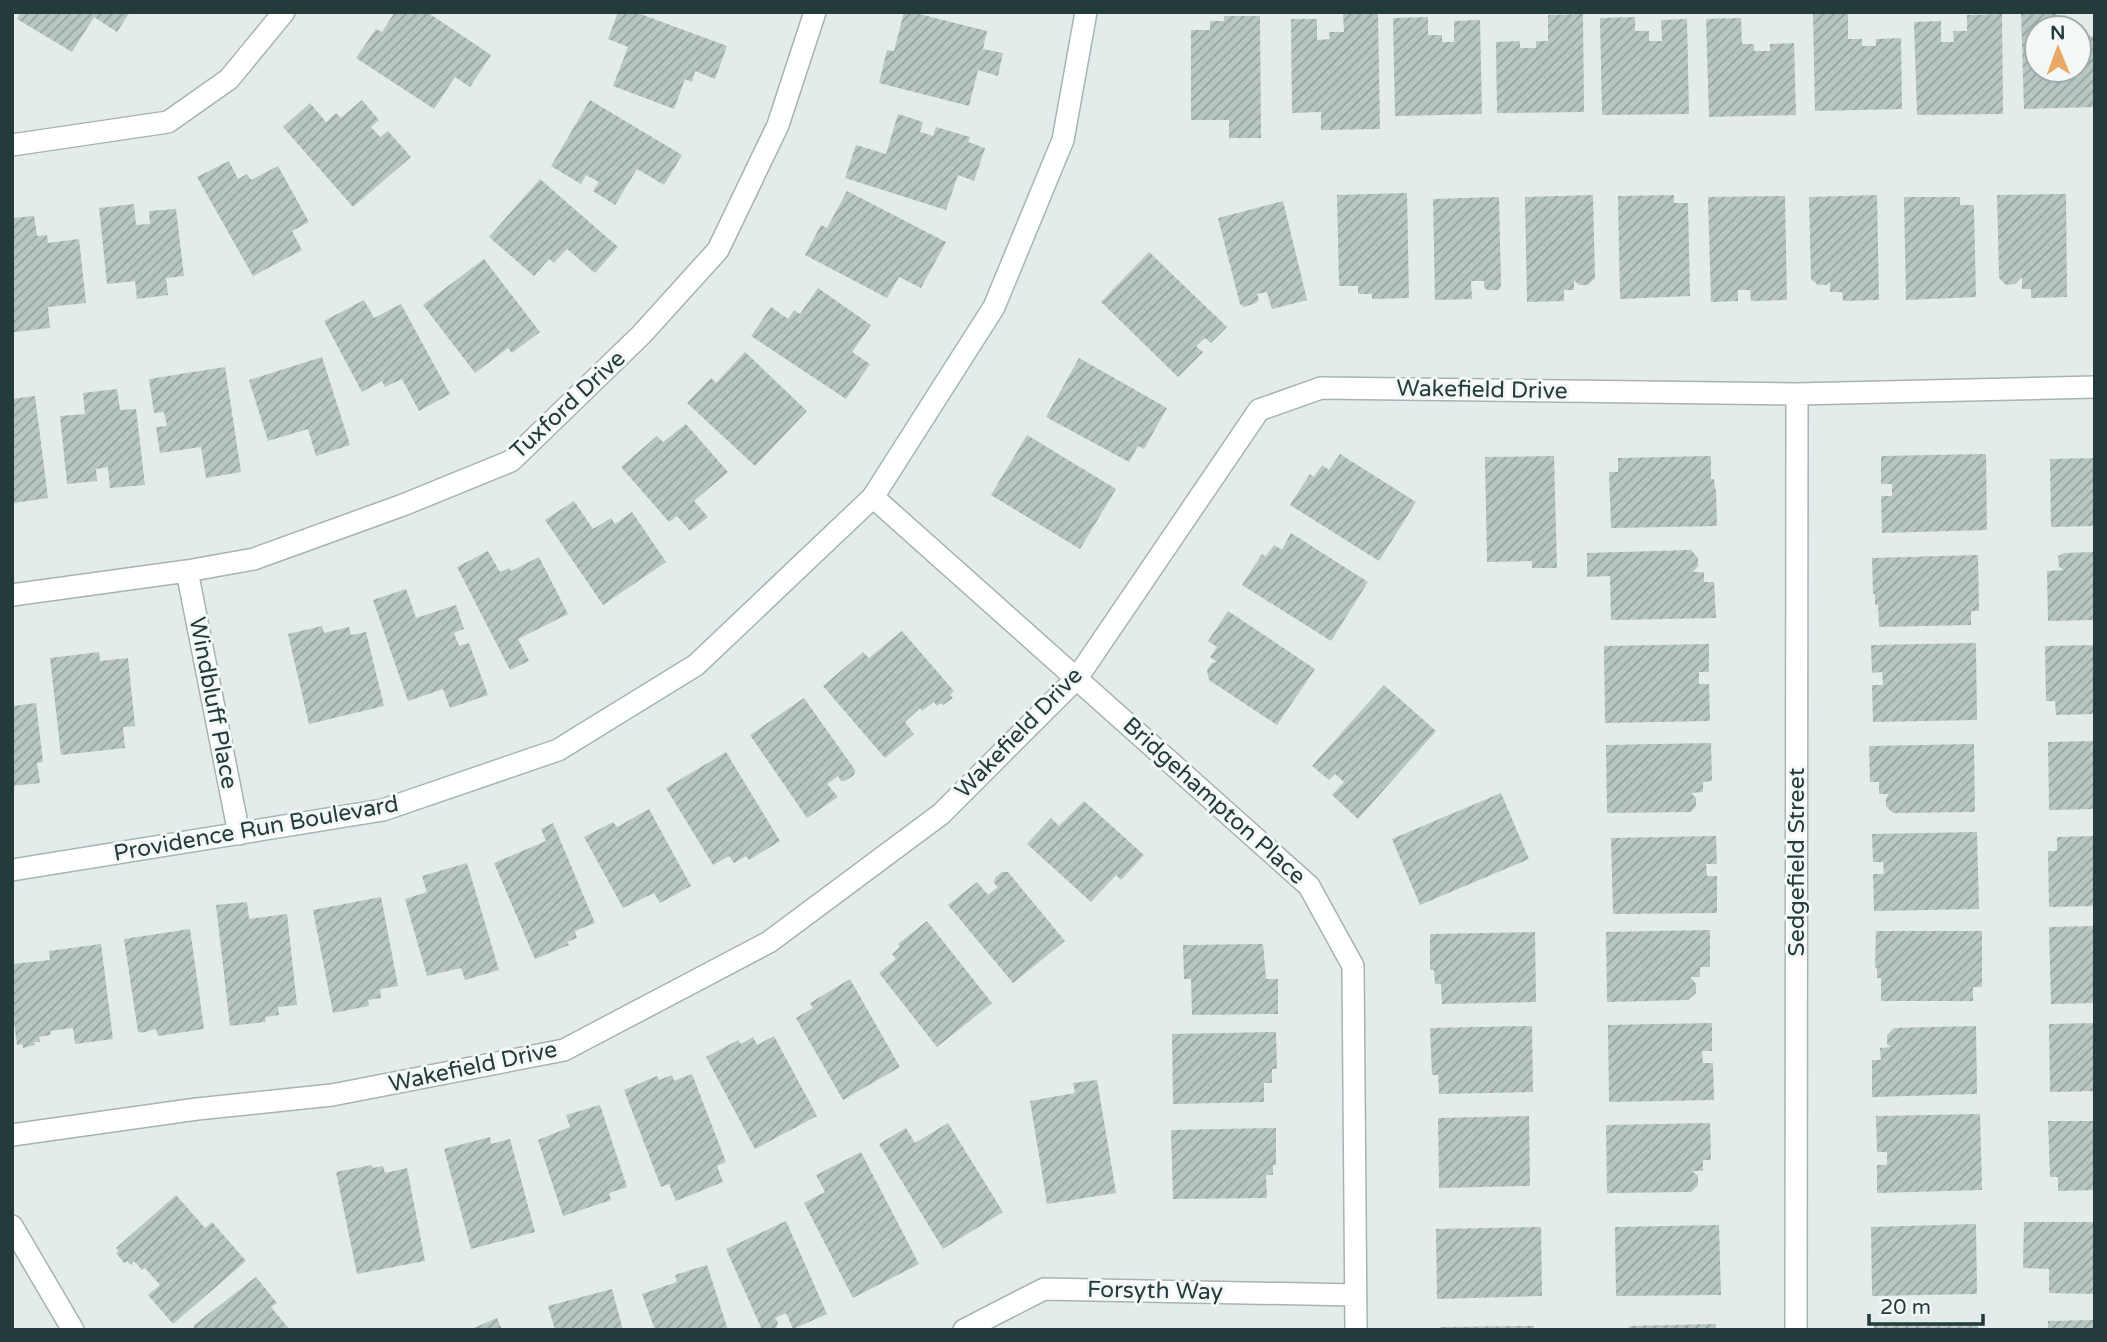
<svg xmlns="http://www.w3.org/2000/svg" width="2107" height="1342" font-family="'Varela Round',sans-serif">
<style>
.building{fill:url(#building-hatch)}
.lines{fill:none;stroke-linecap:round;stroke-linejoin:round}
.street-casing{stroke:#a6b3b2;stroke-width:24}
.secondary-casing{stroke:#a2b7b5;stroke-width:24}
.street{stroke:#fff;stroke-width:21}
.secondary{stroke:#fff;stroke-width:21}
.labels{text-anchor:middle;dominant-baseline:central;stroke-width:6;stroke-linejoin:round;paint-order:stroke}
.street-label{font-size:23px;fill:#243b3c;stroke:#f3f8f7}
</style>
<defs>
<pattern id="building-hatch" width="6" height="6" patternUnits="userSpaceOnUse" patternTransform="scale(1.75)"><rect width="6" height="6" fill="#b8c6c4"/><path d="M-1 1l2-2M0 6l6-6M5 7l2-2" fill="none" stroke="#95a2a0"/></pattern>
</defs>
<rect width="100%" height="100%" fill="#e3ecea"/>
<path class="building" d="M21,12H130L117,32L94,17L72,52L17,19Z
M395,12H427L491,55L470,87L455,77L434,109L356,58L376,29L382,32Z
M618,12H635L727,46L715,79L695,71L692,82L685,79L674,109L613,86L628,47L608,39Z
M904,12H911L987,31L983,49L1003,53L998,76L978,70L969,106L879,83L887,50L894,51Z
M2021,12H2056L2057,28H2037V70H2079V43H2085V36H2095V107L2024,109Z
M1848,13V39H1862V46H1876V39L1901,38L1902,109L1815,111L1813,14Z
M1343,14H1378L1380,129L1321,130V112L1292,113L1291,19H1317V40L1330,39L1329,32H1344Z
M1583,14L1584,112L1497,113L1496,42L1520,41V48H1536V41H1548V15Z
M2002,14L2003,114L1917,115L1914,22L1941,21V42H1954L1953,31H1967V15Z
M1224,16H1260L1261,138H1229V120H1191V30H1210V21H1224Z
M1428,17V35H1442V42H1454V21L1480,20L1482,114L1395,116L1393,18Z
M1635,17V31H1649V41H1662L1661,20L1687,19L1689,114L1602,115L1600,18Z
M1741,18L1742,44H1754V51H1770V44L1794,43L1796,115L1709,117L1706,19Z
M362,100L379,120L371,127L380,137L388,131L411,157L353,207L283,127L310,103L326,122L336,113L341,118Z
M590,100L682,155L664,185L637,169L615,205L593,191L599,182L586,175L581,184L551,166Z
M898,114L923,122L920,132L933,136L936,127L970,137L968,142L985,148L974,181L958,175L946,210L845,178L856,145L886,154Z
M229,161L238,179L247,174L251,180L278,166L309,222L292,231L302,250L253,276L197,177Z
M540,179L618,247L595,273L567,249L554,263L549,259L534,276L489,237Z
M847,191L946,242L921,288L899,277L887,298L805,255L821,225L827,228Z
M1407,193L1409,298L1372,299V294H1358V286H1339L1337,195Z
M2066,194L2067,297L2031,298V289H2022V277L2015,284L2006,285L1999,278L1997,195Z
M1593,195L1595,278L1588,285H1579L1574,280V290H1564V301L1527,302L1525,197Z
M1674,195V203H1688L1690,296L1620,299L1618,196Z
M1877,195L1879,300L1843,301L1842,292H1830V282L1826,285H1818L1811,279L1809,197Z
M1785,196L1787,300L1751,301L1750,290H1738V301L1711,302L1708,197Z
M1499,197L1501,286L1498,290H1487L1484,287V281H1471L1472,299L1435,300L1433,199Z
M1904,197H1960V205H1974L1976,297L1906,300Z
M1283,201L1307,300L1272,309L1267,292L1257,294L1259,299L1256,303L1244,307L1240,304L1218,218Z
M134,204L136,225L150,224L149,211L176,209L184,276L166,278L168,295L137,299L135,281L107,284L99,208Z
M34,216L37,236L47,235L48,243L79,239L86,303L48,307L50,328L14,332L12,218Z
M1149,252L1227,327L1211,343L1205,338L1196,346L1203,352L1178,377L1101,302Z
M484,259L540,332L512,353L508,348L475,373L423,305Z
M818,288L871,325L852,352L870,364L846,399L751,336L771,307L788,319L794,310L800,314Z
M364,300L374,318L401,304L450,394L419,411L402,379L385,387L382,381L362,392L324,321Z
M745,352L807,411L755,466L687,403L711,378L716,383Z
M322,357L350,445L316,456L308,429L268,441L249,380Z
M1079,358L1167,408L1144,449L1138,446L1129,462L1046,417Z
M225,367L241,472L206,478L201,447L160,453L156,427L167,426L164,412L154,413L149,379Z
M117,389L120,410L136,409L145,485L110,488L108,467L96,469L97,481L67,484L60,416L85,414L83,393Z
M35,396L48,498L14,503L12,490V399Z
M686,424L728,472L694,501L708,517L690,531L677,516L669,522L621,467L657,436L663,442Z
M1027,435L1116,489L1080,549L991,495Z
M1340,454L1416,502L1379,561L1290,505L1310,474L1314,477L1322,465L1329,470Z
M1986,454L1987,530L1882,533L1881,496H1892V484H1881V456Z
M1554,456L1557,568H1532V561L1487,562L1485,457Z
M1711,456V479H1714L1715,490L1716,489L1717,526L1611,528L1609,472H1618V458Z
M2095,458V526L2051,527L2050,459Z
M574,501L593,529L611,518L615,524L632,512L666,562L603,605L545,520Z
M1291,533L1368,582L1331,641L1242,585L1262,554L1266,556L1274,545L1282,550Z
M1691,550L1698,558V566L1693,572H1704V582H1714L1716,618L1611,620L1610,576L1587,577V553Z
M488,551L500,572L509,568L511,571L539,557L568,614L518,639L529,661L510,670L457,567Z
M2095,552V620L2048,621L2047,571L2064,570L2059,567L2058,556L2064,553Z
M1978,555L1979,611H1971V625L1879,627L1878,605H1875V594H1873L1872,558Z
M406,589L416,618L456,605L464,629L454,633L459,646L469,643L488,695L450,708L443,689L408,701L373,600Z
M1228,611L1315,669L1277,725L1209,680L1207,670L1212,663L1217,662L1210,657L1217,647L1208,641Z
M322,626L324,633L349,627L351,635L366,632L384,706L309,724L288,634Z
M902,631L954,691L950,695L953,698L943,705L941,703L937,706L934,702L922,711L920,708L905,722L914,734L885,758L823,686L863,652L869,658Z
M1976,643L1977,720L1873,722L1872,685H1883L1882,672L1872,673L1871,645Z
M1709,644V672H1699V684H1709L1710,721L1605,723L1604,646Z
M2095,645V714L2056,715L2055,701H2046L2045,646Z
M99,652L100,661L128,658L135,726L123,727L125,748L61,755L50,658Z
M1384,685L1436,731L1358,819L1332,795L1344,782L1335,774L1329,780L1312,766Z
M804,698L855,770L854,775L845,781H841L838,776L827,784L838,797L807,818L750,735Z
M36,703L43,762L37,763L40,783L12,786V706Z
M2095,741V809L2049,810L2048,742Z
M1711,743L1712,781L1703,782V792L1691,793L1696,798V806L1691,812L1607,813L1606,745Z
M1974,744L1975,812L1893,813L1886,806V798L1889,794H1879V782H1870L1869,746Z
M726,752L780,841L749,860L746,856L734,863L729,856L713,865L666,788Z
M1501,793L1529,859L1420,905L1392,839Z
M1084,801L1144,855L1121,880L1116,875L1091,902L1027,844L1051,818L1059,826Z
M649,809L691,886L660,903L654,893L623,908L584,837L613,822L617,827Z
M553,823L595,923L575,931L577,938L567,942L569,945L535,959L494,863L546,841L541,829Z
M1977,832L1979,909L1874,911L1873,874H1884L1883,862H1873L1872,834Z
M1716,836L1717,864H1706L1707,876H1717V913L1613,914L1611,838Z
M2095,836V906L2049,907L2048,851H2057V837Z
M467,863L499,970L465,980L461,968L427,976L405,899L427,892L422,876Z
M1002,872H1008L1065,941L1013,983L948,905L977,882L988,895L998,887L994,883L995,878Z
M381,897L398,986L380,989L381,998L368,1000L369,1006L333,1013L313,910Z
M247,902L249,919L287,914L297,1005L278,1007L279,1015L265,1017L266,1022L230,1026L216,905Z
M927,921L992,1003L937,1047L879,973L896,959L892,954L900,947L898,944Z
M2095,926V1003L2051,1004L2049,927Z
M190,929L204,1029L158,1036L156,1029L141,1033V1032H138L124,939Z
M1710,930V967H1700V977H1690L1696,984V993L1688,1000L1607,1002L1606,932Z
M1876,931H1982V987H1973V1001H1881V978H1877V968H1875Z
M1535,932L1536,1002L1442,1004L1441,984H1435L1434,970H1430V934Z
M101,944L113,1039L75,1044L73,1028L50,1031L51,1035L39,1037L40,1042H34L35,1045L23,1048L22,1044L17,1045L12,1008V964L50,960L49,951Z
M1263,944L1266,979H1278V1014L1192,1015L1191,979H1184L1183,945Z
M850,979L900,1067L843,1100L796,1018L813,1008L810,1003Z
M1712,1023V1051H1702L1703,1063H1713L1714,1100L1609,1102L1608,1025Z
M2095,1023V1091L2050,1092L2049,1024Z
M1532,1026L1533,1092L1439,1094L1438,1075H1432L1430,1028Z
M1976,1026L1977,1094L1872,1097V1060H1881L1880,1048L1891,1047L1887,1044V1035L1894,1028Z
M1276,1032L1277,1069H1272V1083H1264V1102L1173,1104L1172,1034Z
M774,1036L817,1116L755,1149L706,1057L738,1040L741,1044L753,1037L757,1045Z
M692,1074L726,1162L717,1166L723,1182L676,1201L669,1184L661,1187L624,1090L657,1076L659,1080L672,1075L674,1081Z
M1097,1080L1116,1193L1047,1204L1030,1101L1075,1093L1073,1083Z
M600,1105L627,1187L609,1193L611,1200L563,1216L538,1140L570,1127L566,1115Z
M1980,1114L1982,1190L1877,1193V1165H1887V1152H1877L1876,1116Z
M1529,1116L1530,1186L1439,1188L1438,1118Z
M2048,1121H2095V1190L2058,1191V1177H2050Z
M948,1123L1003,1212L943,1249L879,1144L906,1128L915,1143Z
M1710,1123L1711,1160H1703V1171H1692L1698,1176V1185L1691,1192L1607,1193L1606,1125Z
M1276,1128V1165H1273V1175H1266L1267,1198L1173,1199L1171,1130Z
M490,1137L491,1144L510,1139L535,1232L471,1249L444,1149Z
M861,1152L919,1264L853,1298L804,1203L825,1192L816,1175Z
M372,1165L373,1168L383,1166L385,1173L407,1168L425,1261L357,1274L336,1172Z
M176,1195L205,1228L212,1222L246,1261L173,1324L148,1295L160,1285L145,1268L142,1270L134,1261L131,1265L127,1261L124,1263L116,1253L119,1251L116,1248Z
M786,1221L827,1314L793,1329L786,1313L775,1318L778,1322L776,1328L762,1330L726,1249Z
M2024,1222H2095V1294L2049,1293V1269L2023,1268Z
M1976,1224L1977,1294L1872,1296L1871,1227Z
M1719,1225L1721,1295L1616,1296L1615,1227Z
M1541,1227L1542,1296L1437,1299L1436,1229Z
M707,1265L728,1330H655L642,1294L677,1282L675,1275Z
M256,1277L277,1303L271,1307L290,1330H196L193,1326Z
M612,1289L623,1330H555L548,1306Z
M497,1318L502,1330H469Z
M2095,1320V1330H2048V1321Z
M1978,1322V1330H1874V1325Z
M1716,1324V1330H1629V1326Z
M1534,1326V1330H1440V1327Z"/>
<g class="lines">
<defs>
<path id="street" d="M12,145L168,122L229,79L284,12
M873,497L1309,886L1353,966L1356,1330
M187,571L239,834
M12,595L187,571L254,559L403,505L511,461L642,334L718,250L778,125L815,12
M12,1135L197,1109L332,1095L564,1050L769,942L941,814L1077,678L1259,410L1321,388L1797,394L2095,387
M12,1226L73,1330
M964,1330L1044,1289L1355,1295
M1796,1330L1797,394"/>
<path id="secondary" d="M12,870L383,810L558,750L696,665L873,497L994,307L1063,140L1086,12"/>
</defs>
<use href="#street" class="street-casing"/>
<use href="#secondary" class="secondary-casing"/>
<use href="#street" class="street"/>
<use href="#secondary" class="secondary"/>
</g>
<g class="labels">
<g class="street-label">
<text transform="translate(1482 390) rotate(1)">Wakefield Drive</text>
<text transform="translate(568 405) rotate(-43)">Tuxford Drive</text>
<text transform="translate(213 703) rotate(79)">Windbluff Place</text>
<text transform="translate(1019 733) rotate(-46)">Wakefield Drive</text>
<text transform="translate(1214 801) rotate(42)">Bridgehampton Place</text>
<text transform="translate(256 829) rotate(-10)">Providence Run Boulevard</text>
<text transform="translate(1797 862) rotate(-90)">Sedgefield Street</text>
<text transform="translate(473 1067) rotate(-12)">Wakefield Drive</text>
<text transform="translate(1155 1291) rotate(1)">Forsyth Way</text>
</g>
</g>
<rect width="2107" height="1342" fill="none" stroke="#243b3c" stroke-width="28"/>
<g transform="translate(2058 49) rotate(359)"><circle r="33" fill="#f3f8f7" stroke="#a0acac" stroke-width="2"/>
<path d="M0-5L12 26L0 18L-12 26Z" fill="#e8a964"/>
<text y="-10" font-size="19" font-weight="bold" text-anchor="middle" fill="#243b3c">N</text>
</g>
<path d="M1869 1314v10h114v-10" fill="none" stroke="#243b3c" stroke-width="3.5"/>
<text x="1880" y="1314" font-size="21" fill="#243b3c" stroke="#f3f8f7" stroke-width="5" paint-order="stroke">20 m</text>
</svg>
